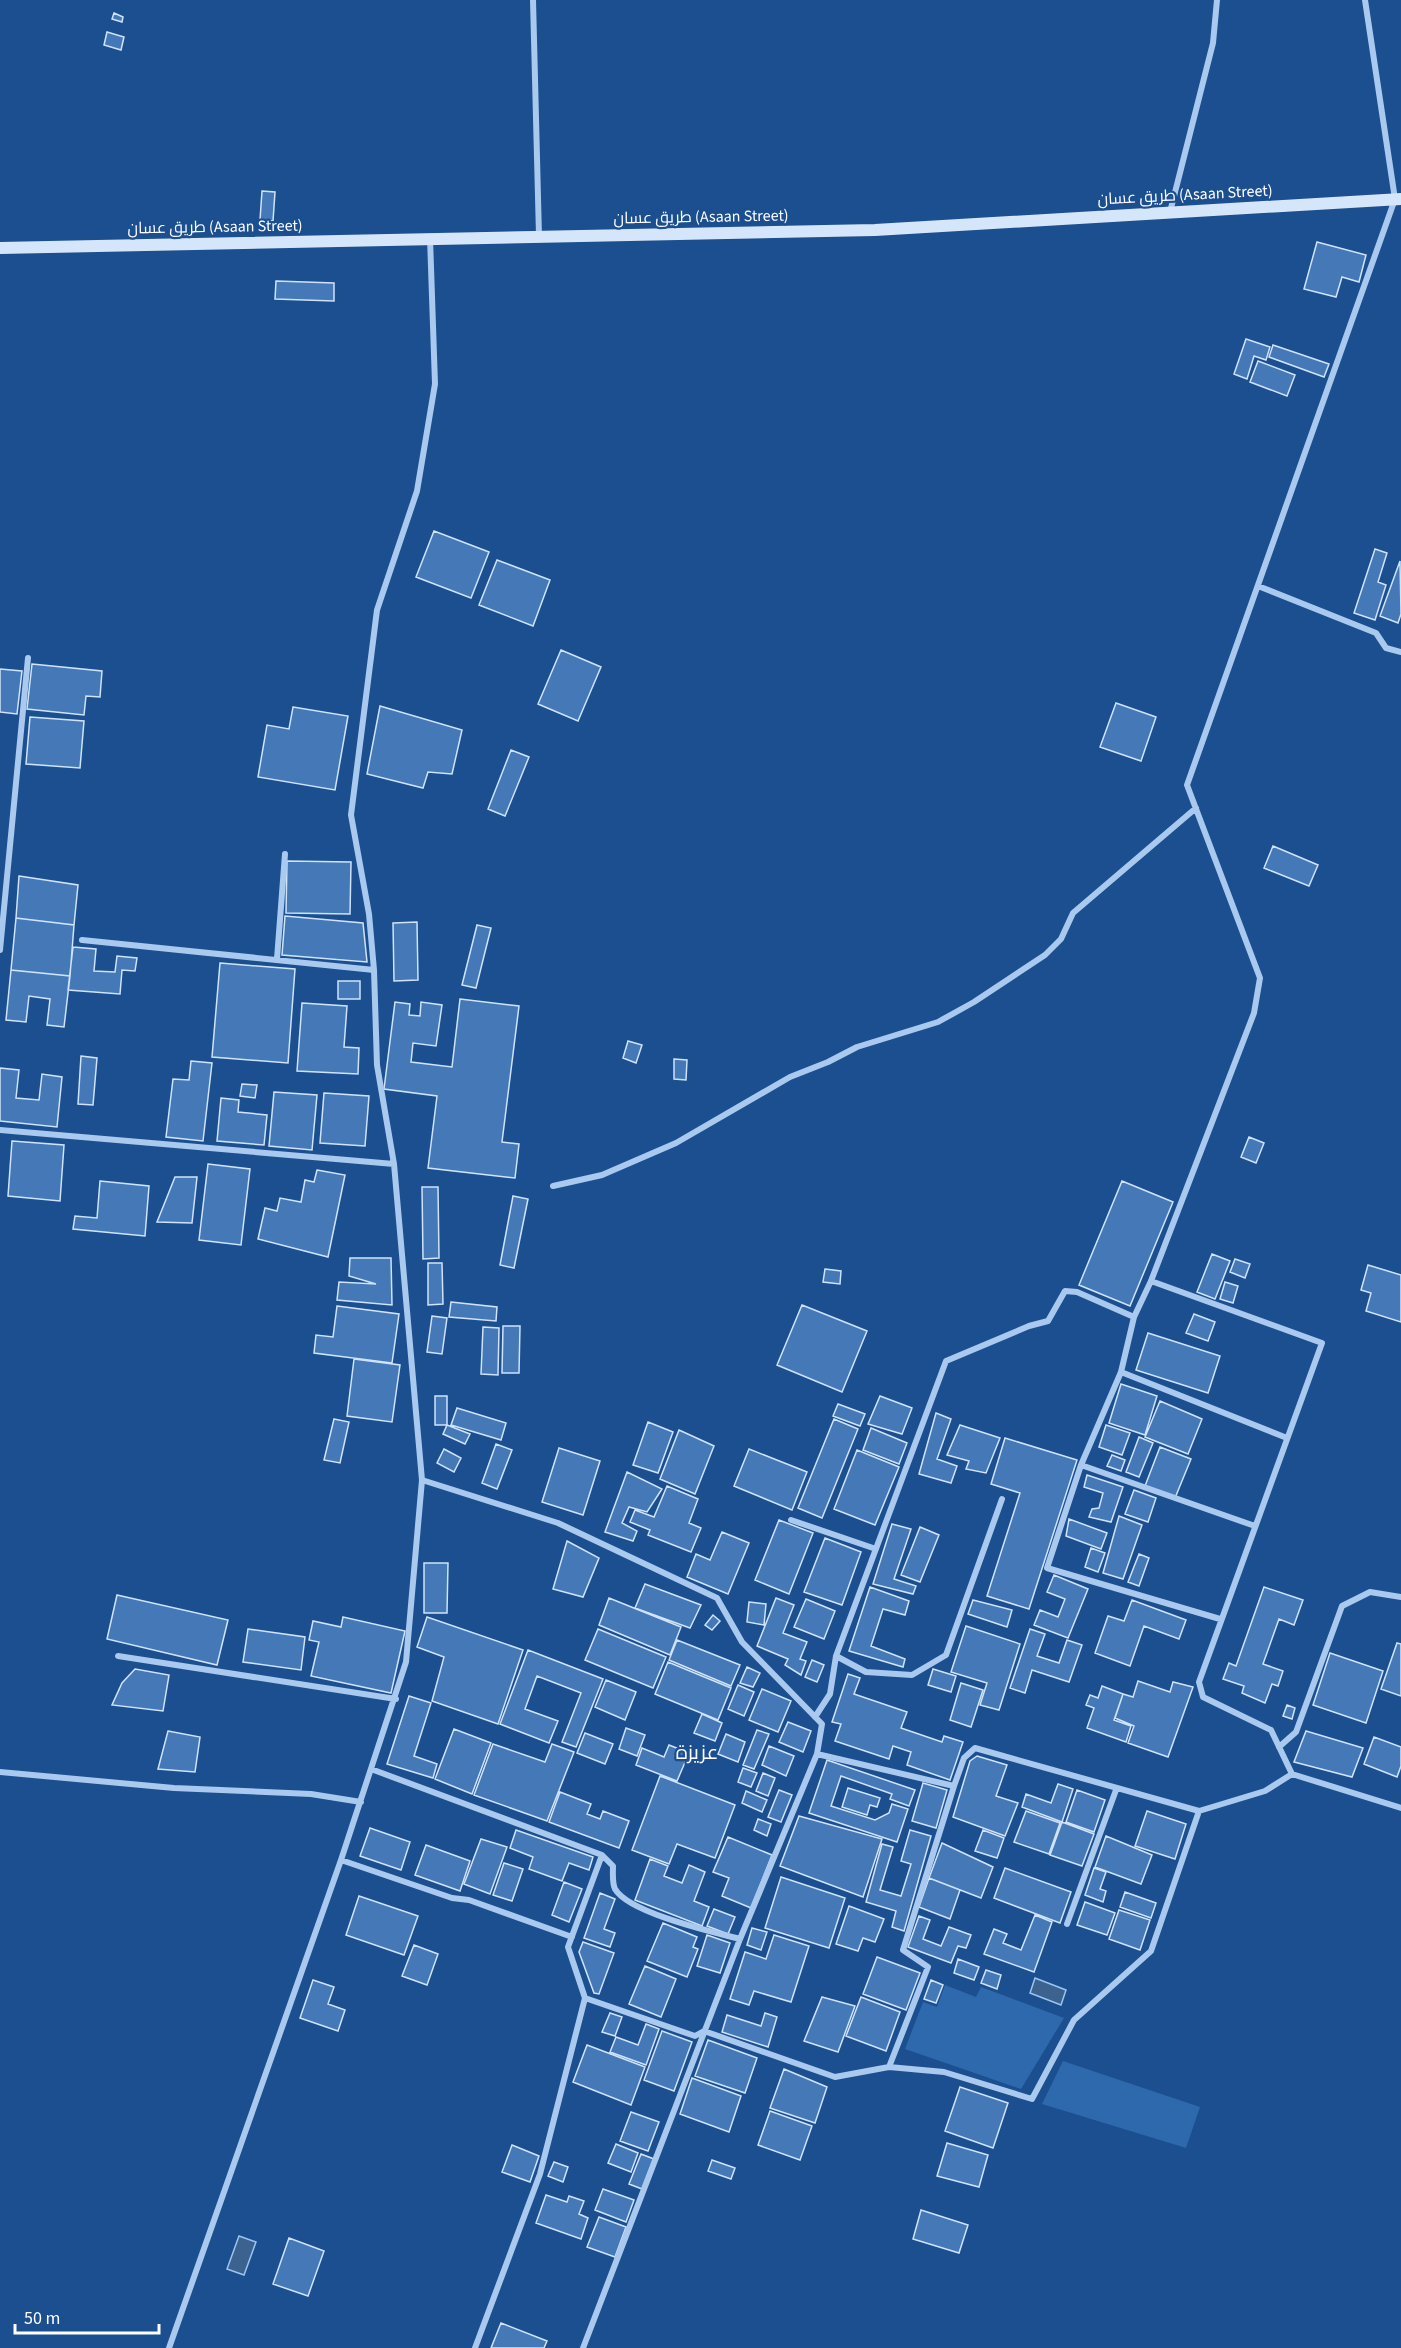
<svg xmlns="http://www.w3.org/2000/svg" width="1401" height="2348" font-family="'Source Sans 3',Cairo,sans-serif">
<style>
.green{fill:#2e69ad}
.water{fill:#3c6290;stroke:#9cc4f0;stroke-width:1.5}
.building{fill:#4478b7;stroke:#cfe3fa;stroke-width:1.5}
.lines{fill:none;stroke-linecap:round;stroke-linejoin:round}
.street{stroke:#a9c9ee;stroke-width:6}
.secondary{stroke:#d6e6fa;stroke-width:12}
.labels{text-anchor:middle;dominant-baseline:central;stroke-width:4.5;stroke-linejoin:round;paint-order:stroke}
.street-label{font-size:16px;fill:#fff;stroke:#1b4f8f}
.quarter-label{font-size:20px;fill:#fff;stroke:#1b4f8f}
</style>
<rect width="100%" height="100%" fill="#1b4f8f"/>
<path class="green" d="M945,1985L976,1997L981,1987L1064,2018L1021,2089L905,2049L923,2002L937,2007Z
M1063,2061L1200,2107L1186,2148L1042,2104Z"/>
<path class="water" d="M1035,1978L1066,1990L1061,2005L1030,1993Z
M239,2236L256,2242L244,2275L227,2269Z"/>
<path class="building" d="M114,13L123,17L122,22L112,19Z
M107,32L124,37L121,50L104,45Z
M262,191L275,192L273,221L260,220Z
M1317,242L1366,255L1359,282L1342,277L1336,297L1304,289Z
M276,281L334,283V301L275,299Z
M1246,339L1270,347L1266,360L1254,356L1247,379L1234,374Z
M1273,345L1329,364L1324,377L1269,357Z
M1258,361L1295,375L1287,396L1250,382Z
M434,531L489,552L471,598L416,577Z
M1375,549L1387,553L1378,582L1386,585L1375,620L1354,613Z
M497,560L550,580L533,626L479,605Z
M1400,561L1401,614L1398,623L1380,616Z
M561,650L601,667L578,721L538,704Z
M32,664L102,671L100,697L86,696L84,715L27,709Z
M0,669L22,671L17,714L0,712Z
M1116,703L1156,717L1141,761L1100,747Z
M380,706L462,730L452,774L428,772L423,788L367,774Z
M293,707L348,716L335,790L258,777L267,725L289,729Z
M30,717L84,721L80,768L26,764Z
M511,750L529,757L505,816L488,809Z
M1273,846L1318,865L1309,886L1264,868Z
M287,861L351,862L350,914L286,913Z
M19,876L78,885L74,925L16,918Z
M285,916L363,923L367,962L282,955Z
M16,918L74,925L70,976L11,970Z
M417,922L418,980L394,981L393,923Z
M477,925L491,928L476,988L462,985Z
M73,947L96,949L94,971L115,972L117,956L137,958L135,971L122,970L120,994L68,990Z
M220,963L295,969L288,1063L212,1057Z
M11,970L70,976L64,1027L47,1025L50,999L29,996L26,1022L6,1020Z
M338,981H360V999H338Z
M460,999L519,1006L502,1142L519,1144L515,1178L428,1168L437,1096L384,1089L395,1002L410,1004L409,1015L420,1016L421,1002L442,1005L436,1046L413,1043L411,1062L452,1067Z
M302,1003L347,1006L344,1047L359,1048L358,1074L297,1071Z
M628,1041L642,1045L636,1063L623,1058Z
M81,1056L97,1058L93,1105L78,1104Z
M674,1059L687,1060L686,1080L674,1079Z
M191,1061L212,1063L203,1141L166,1137L173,1079L189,1080Z
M0,1068L19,1070L16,1098L39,1100L42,1074L62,1077L57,1127L0,1121Z
M242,1084L257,1085L255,1098L240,1096Z
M274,1092L317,1095L312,1150L269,1146Z
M324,1093L369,1096L365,1146L320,1143Z
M221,1098L239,1100L238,1112L267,1115L264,1145L217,1141Z
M1249,1137L1264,1143L1256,1163L1241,1157Z
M12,1141L64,1145L60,1201L8,1196Z
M208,1164L250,1169L241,1245L199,1240Z
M317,1170L345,1175L328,1257L258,1239L265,1208L277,1211L280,1198L301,1202L305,1180L314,1182Z
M175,1177H197L192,1223L157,1222Z
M100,1181L149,1186L145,1236L73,1229L75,1216L97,1218Z
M1122,1181L1173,1202L1130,1306L1079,1285Z
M422,1187H438L439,1258L423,1259Z
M513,1196L528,1199L514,1268L500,1265Z
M1212,1254L1230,1261L1215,1299L1197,1292Z
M350,1258H391L392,1305L337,1300L339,1282L376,1284L349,1276Z
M1235,1259L1250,1264L1245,1278L1230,1272Z
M428,1263H442L443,1304L428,1305Z
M1368,1265L1401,1275V1322L1366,1311L1371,1293L1361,1290Z
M825,1269L841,1271L840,1284L823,1282Z
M1225,1282L1238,1286L1233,1303L1220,1299Z
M451,1302L497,1307L496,1321L449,1317Z
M802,1305L867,1331L842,1392L777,1365Z
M337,1306L399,1314L392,1363L314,1353L316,1335L333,1337Z
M1194,1314L1215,1322L1208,1341L1186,1333Z
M432,1316L447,1318L442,1354L427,1352Z
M503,1326H520L519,1373H502Z
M483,1327L499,1328L498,1375L481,1374Z
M1148,1333L1220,1356L1208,1393L1136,1370Z
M354,1359L400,1365L392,1422L347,1416Z
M1121,1384L1157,1396L1145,1435L1109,1423Z
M435,1396H447V1425H435Z
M880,1396L912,1408L902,1434L868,1424Z
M1160,1401L1202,1419L1188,1454L1145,1437Z
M838,1404L865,1414L860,1426L833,1416Z
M457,1408L506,1423L501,1440L451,1425Z
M936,1413L951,1419L937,1459L957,1466L951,1483L919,1474Z
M334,1419L349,1422L340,1463L324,1460Z
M834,1419L858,1429L822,1518L798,1508Z
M648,1422L673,1432L658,1473L633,1465Z
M447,1425L470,1434L465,1444L443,1434Z
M960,1425L1000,1438L986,1473L966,1469L969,1461L947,1455Z
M1106,1425L1130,1433L1122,1455L1099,1447Z
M871,1428L907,1443L899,1464L863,1450Z
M679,1430L714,1446L695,1494L660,1479Z
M1139,1437L1153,1443L1139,1477L1126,1472Z
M1005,1438L1077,1460L1029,1609L987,1596L1020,1493L991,1484Z
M496,1444L512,1450L497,1489L482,1483Z
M1160,1447L1191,1459L1175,1498L1145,1486Z
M559,1448L600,1461L583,1515L542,1502Z
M444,1449L461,1458L454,1472L437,1463Z
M749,1449L807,1472L792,1510L734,1486Z
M857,1450L899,1467L875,1525L834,1509Z
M1112,1455L1125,1460L1121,1471L1107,1466Z
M627,1472L662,1489L647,1512L629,1507L622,1523L637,1531L633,1541L605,1532Z
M1087,1475L1123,1487L1111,1522L1089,1517L1092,1509L1099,1508L1103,1493L1084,1487Z
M667,1486L698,1499L689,1523L701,1528L691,1552L648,1535L650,1530L630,1522L635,1510L654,1517Z
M1134,1490L1156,1498L1148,1522L1125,1514Z
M1119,1516L1142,1525L1123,1579L1103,1573Z
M1069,1519L1107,1533L1101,1549L1066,1536Z
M779,1520L813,1533L789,1594L755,1580Z
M892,1524L911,1529L894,1579L916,1586L913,1594L873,1584Z
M920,1527L939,1535L920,1582L901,1575Z
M722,1532L749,1543L728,1594L687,1577L696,1554L710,1560Z
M825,1538L861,1552L842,1605L804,1592Z
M567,1541L599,1558L583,1597L553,1589Z
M1091,1548L1105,1553L1098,1572L1085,1567Z
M1139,1554L1149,1558L1139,1586L1128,1582Z
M424,1563H448L447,1613H424Z
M1054,1575L1088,1589L1068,1638L1034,1625L1040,1610L1058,1617L1065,1599L1047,1592Z
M645,1584L701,1605L690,1628L635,1608Z
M870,1587L909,1601L905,1615L883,1609L871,1646L905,1659L903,1667L849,1651Z
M1264,1587L1303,1600L1294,1625L1279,1619L1263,1664L1283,1671L1278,1686L1272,1684L1265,1703L1242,1693L1244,1686L1223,1679L1229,1663L1236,1666Z
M117,1595L228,1620L217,1665L107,1639Z
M609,1598L681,1627L670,1655L599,1625Z
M776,1598L794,1605L783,1633L807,1642L800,1659L806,1661L801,1675L785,1665L788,1659L757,1646Z
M806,1599L835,1611L824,1639L794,1627Z
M973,1600L1012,1610L1007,1627L968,1614Z
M1132,1600L1186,1620L1179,1639L1144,1626L1130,1666L1095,1653L1108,1616L1124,1621Z
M749,1602L766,1604L764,1625L747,1622Z
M713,1615L720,1621L712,1630L705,1625Z
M343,1617L405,1631L391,1693L311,1676L319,1642L309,1640L313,1621L341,1627Z
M427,1617L523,1650L498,1724L432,1701L444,1657L417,1647Z
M966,1626L1020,1644L999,1710L980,1705L987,1683L951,1672Z
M248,1629L305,1637L301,1670L243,1662Z
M598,1629L666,1657L653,1688L585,1660Z
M1030,1629L1045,1634L1037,1656L1059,1663L1067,1640L1082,1645L1069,1682L1032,1670L1025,1693L1010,1688Z
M677,1640L740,1665L731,1686L669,1660Z
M1397,1643L1401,1644V1696L1381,1689Z
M528,1650L603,1679L576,1747L562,1742L581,1693L537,1676L525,1709L558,1721L549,1743L500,1724Z
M1330,1653L1383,1671L1366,1723L1313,1705Z
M812,1660L824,1665L817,1682L805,1677Z
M668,1662L731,1688L718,1720L655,1694Z
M747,1667L760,1673L753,1687L740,1683Z
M135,1669L169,1675L163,1711L112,1705L122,1683Z
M933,1669L956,1676L951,1692L928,1685Z
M848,1674L860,1678L854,1694L907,1712L901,1728L942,1742L944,1736L963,1742L950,1780L907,1765L911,1752L893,1746L889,1759L835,1741L841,1724L832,1722Z
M606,1680L636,1692L625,1720L595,1707Z
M1138,1681L1170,1692L1173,1682L1193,1687L1168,1757L1128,1743L1134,1726L1115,1718L1123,1694L1133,1697Z
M961,1683L983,1690L971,1727L950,1720Z
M738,1685L754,1692L744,1716L728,1709Z
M1102,1686L1123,1694L1114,1720L1131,1726L1126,1742L1087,1728L1094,1708L1086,1705L1090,1695L1098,1698Z
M762,1689L791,1701L778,1732L749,1720Z
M409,1696L431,1703L414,1756L437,1764L433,1778L387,1764Z
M1287,1705L1295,1708L1292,1719L1283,1716Z
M702,1714L722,1723L715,1741L694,1733Z
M788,1722L811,1731L803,1752L779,1742Z
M626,1728L645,1735L637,1756L619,1749Z
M454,1729L491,1743L472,1794L435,1779Z
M757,1730L769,1734L754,1769L743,1765Z
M168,1731L200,1737L195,1772L158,1769Z
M1306,1731L1363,1748L1352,1777L1294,1762Z
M585,1733L613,1744L605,1764L577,1753Z
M726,1734L745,1742L738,1762L718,1754Z
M1374,1737L1401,1747V1766L1397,1777L1364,1764Z
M493,1744L545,1762L552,1744L574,1752L547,1821L474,1795Z
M669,1745L689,1753L677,1781L636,1765L642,1748L664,1757Z
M769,1746L794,1756L786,1776L762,1765Z
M977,1756L1007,1765L996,1796L1018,1803L1005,1836L953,1817L970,1761Z
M827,1760L915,1790L909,1806L890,1799L892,1794L841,1776L831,1806L875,1820L889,1813L892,1804L908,1809L897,1842L809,1813Z
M743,1768L757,1773L751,1787L738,1782Z
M763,1773L775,1778L768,1796L756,1791Z
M660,1776L735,1805L715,1858L677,1844L669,1864L632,1850Z
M923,1783L947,1790L936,1828L912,1821Z
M1058,1784L1073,1789L1062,1822L1022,1807L1026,1794L1051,1803Z
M848,1788L880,1798L877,1807L870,1805L867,1815L842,1807Z
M779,1790L792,1795L781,1822L768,1817Z
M1077,1790L1105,1800L1094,1832L1066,1822Z
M746,1791L767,1800L762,1812L742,1803Z
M560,1792L591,1804L587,1814L600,1819L603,1811L629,1821L619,1848L549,1822Z
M1026,1811L1060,1823L1049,1854L1014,1842Z
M1147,1811L1186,1824L1175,1859L1135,1846Z
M799,1816L882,1839L863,1897L780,1866Z
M758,1819L771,1824L767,1836L754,1830Z
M1062,1822L1094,1834L1082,1866L1050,1855Z
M370,1828L410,1842L401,1870L360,1856Z
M516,1830L593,1857L589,1870L569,1863L562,1881L529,1869L533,1857L510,1848Z
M910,1830L931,1836L904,1931L892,1927L896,1911L866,1902L882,1844L893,1847L880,1890L901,1896L911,1864L901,1861Z
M983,1830L1004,1838L997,1858L975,1851Z
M1106,1836L1152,1855L1141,1884L1095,1867Z
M728,1837L772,1855L751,1908L722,1896L729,1878L713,1872Z
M481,1839L507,1847L490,1894L464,1884Z
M942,1843L993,1867L981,1898L929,1878Z
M426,1845L470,1861L460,1891L415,1875Z
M650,1859L668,1866L664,1876L682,1883L689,1865L705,1872L694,1901L709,1907L702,1926L635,1900Z
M504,1863L523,1869L512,1901L493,1895Z
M1005,1868L1071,1892L1060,1923L994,1898Z
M1094,1868L1106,1872L1100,1889L1106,1891L1103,1902L1085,1895Z
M781,1877L845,1898L829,1948L765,1928Z
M929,1878L960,1890L950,1919L919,1907Z
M564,1882L582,1889L569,1922L552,1915Z
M1125,1892L1156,1903L1151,1918L1120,1907Z
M600,1893L615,1899L604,1929L615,1933L610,1947L584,1938Z
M359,1896L418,1916L404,1955L346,1935Z
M1085,1902L1115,1913L1107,1935L1077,1925Z
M849,1906L884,1919L875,1942L863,1938L858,1951L836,1944Z
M714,1909L735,1917L728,1934L707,1926Z
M1119,1910L1150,1920L1140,1950L1109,1939Z
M1035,1915L1052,1922L1034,1972L984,1954L994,1929L1007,1934L1003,1943L1021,1950Z
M919,1916L930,1920L923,1939L941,1946L949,1927L971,1935L966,1948L958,1946L951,1963L908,1947Z
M663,1923L697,1937L693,1947L698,1949L687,1977L647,1961Z
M752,1928L767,1932L761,1950L747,1945Z
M707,1935L730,1943L720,1973L697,1966Z
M774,1935L809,1946L791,2002L754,1991L749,2005L730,1999L745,1952L766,1959Z
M583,1942L614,1953L599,1994L594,1993L579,1952Z
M414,1945L438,1954L427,1985L402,1976Z
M877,1957L920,1973L906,2010L863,1994Z
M958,1959L979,1967L974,1980L954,1973Z
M645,1966L676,1979L661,2017L629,2004Z
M986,1970L1001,1975L997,1989L981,1983Z
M313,1980L334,1987L328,2004L345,2010L338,2031L300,2018Z
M931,1980L943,1985L936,2003L924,1999Z
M822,1997L855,2006L838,2052L804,2041Z
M861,1997L900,2012L886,2051L846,2036Z
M610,2013L622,2017L615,2036L602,2032Z
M765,2013L777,2017L768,2047L722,2032L727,2015L761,2026Z
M646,2024L659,2029L646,2065L610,2052L616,2037L638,2045Z
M662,2031L692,2042L674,2091L644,2080Z
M708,2040L757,2058L745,2093L695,2076Z
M587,2045L645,2067L631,2105L573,2082Z
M784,2069L827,2087L815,2123L770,2108Z
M692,2078L741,2096L729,2132L680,2114Z
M960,2087L1008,2103L993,2148L945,2131Z
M770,2111L812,2126L800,2160L758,2145Z
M631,2112L659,2122L648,2151L620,2141Z
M947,2143L988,2155L979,2187L937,2176Z
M616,2144L638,2153L631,2172L608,2163Z
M512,2145L539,2156L530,2182L502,2172Z
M641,2154L654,2159L642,2189L629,2184Z
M712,2160L735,2168L731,2179L708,2171Z
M554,2162L568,2167L563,2182L548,2176Z
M603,2189L634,2200L626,2222L595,2210Z
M546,2195L567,2202L569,2196L584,2201L579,2214L588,2218L581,2239L536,2223Z
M921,2210L968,2225L959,2253L913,2239Z
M599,2217L626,2227L615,2257L587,2247Z
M289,2238L324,2251L308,2296L273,2284Z
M501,2323L547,2341L544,2348H491Z"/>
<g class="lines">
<path class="street" d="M533,0L539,236
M1170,212L1213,43L1217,0
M1258,586L1376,633L1386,648L1401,652
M82,940L374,970
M0,950L28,658
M277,959L285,854
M0,1130L394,1164
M553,1186L602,1175L676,1143L790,1077L828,1062L857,1047L938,1022L974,1002L1045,955L1061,939L1073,913L1196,808
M1151,1281L1322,1343L1199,1682L1203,1697L1271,1730L1292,1774L1401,1808
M1121,1372L1287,1438
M1081,1465L1255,1526
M422,1480L558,1523L717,1598L742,1642L822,1724L817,1754L954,1786L964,1758L975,1748L1199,1811L1265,1791L1292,1774
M791,1520L876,1549
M1220,1619L1047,1568L1081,1465L1121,1372L1134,1317L1151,1281L1254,1013L1260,978L1187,785L1395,199L1365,0
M118,1656L396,1699
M836,1656L866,1672L912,1675L946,1655L1002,1499
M815,1717L830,1694L836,1656L946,1361L1029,1326L1048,1321L1065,1291L1077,1292L1134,1317
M1279,1747L1296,1732L1342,1606L1370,1592L1401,1597
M371,1769L602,1855L613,1866C613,1873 612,1883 615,1889C629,1913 713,1932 740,1939L817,1754
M0,1772L174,1788L311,1794L361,1802
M602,1855L568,1947L585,1998L695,2036L704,2031L835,2077L889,2067L944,2072L1032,2099L1074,2020L1151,1951L1199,1811
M341,1860L452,1898L469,1900L572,1937
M1067,1924L1116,1790
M889,2067L928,1967L903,1950L954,1786
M169,2348L341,1860L406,1662L422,1480L394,1164L377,1065L374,970L369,914L351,815L377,610L417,491L435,384L430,238
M475,2348L540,2174L585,1998
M583,2348L740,1939"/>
<path class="secondary" d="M0,248L875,230L1401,199"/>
</g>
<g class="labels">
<g class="street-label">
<text transform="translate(1185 195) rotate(-3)">طريق عسان (Asaan Street)</text>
<text transform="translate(701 217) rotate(-1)">طريق عسان (Asaan Street)</text>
<text transform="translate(215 227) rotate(-1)">طريق عسان (Asaan Street)</text>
</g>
<g class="quarter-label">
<text x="697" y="1753">عزيزة</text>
</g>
</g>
<path d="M15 2324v9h144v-9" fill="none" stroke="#ffffff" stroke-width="3"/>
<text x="24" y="2324" font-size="18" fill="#ffffff" stroke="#1b4f8f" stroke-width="4.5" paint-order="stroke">50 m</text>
</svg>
